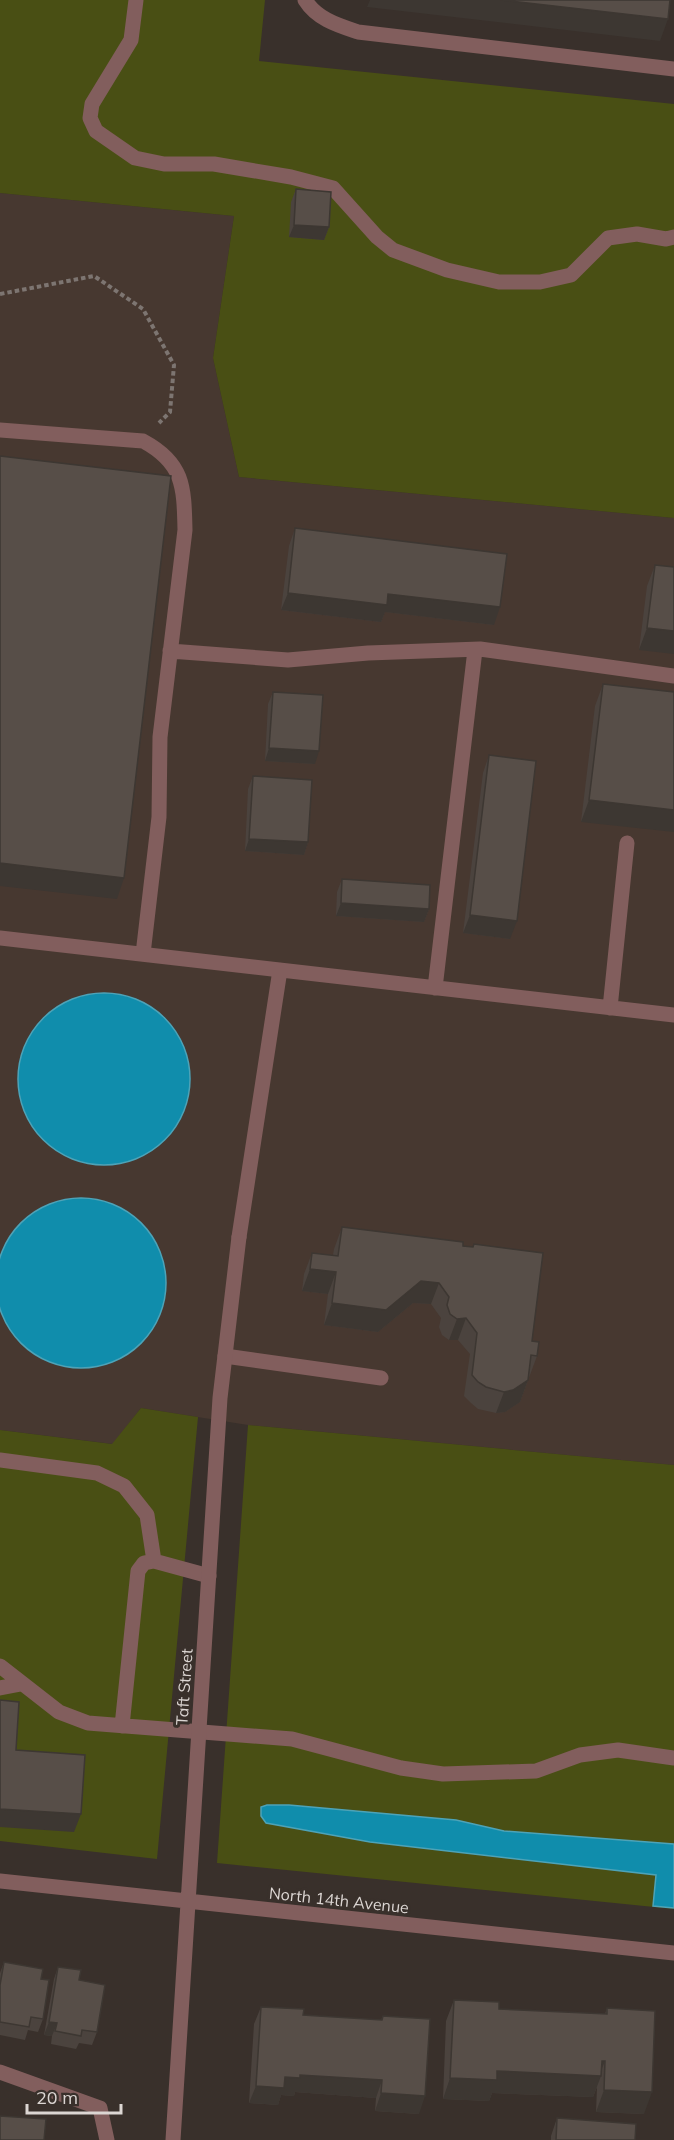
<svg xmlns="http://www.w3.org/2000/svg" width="674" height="2140" font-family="Mulish,sans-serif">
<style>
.built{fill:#473830}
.grass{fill:#494f14}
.water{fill:#108dac;stroke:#4da3b8;stroke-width:1.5}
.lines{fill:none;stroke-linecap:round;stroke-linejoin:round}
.path{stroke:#7d7571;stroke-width:4;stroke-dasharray:4.5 3;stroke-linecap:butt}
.lane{stroke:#825e5d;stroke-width:15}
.street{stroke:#825e5d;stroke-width:15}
.wall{fill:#4b433e}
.shaded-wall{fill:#3d3732}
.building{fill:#574e48;stroke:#3d3732;stroke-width:1.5}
.labels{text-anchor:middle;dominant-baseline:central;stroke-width:6;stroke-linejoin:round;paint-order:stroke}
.street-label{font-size:16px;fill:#dcd6d3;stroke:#39302b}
</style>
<rect width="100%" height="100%" fill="#39302b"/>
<path class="built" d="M0,193L234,216L213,358L239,477L674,518V1465L248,1425L141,1408L113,1444L0,1430Z"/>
<path class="grass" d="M0,0H265L259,61L674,104V518L239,477L213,358L234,216L0,193Z
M141,1408L198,1417L157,1859L0,1841V1430L112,1444Z
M248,1425L674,1465V1909L217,1863Z"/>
<path class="water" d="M18 1079a86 86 0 1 1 172 0a86 86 0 1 1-172 0Z
M-4 1283a85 85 0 1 1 170 0a85 85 0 1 1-170 0Z
M267,1805H289L456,1820L504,1831L674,1844V1908L653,1906L656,1875L370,1842L266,1823L261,1816V1807Z"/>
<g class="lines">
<path class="path" d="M0,294L94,276L143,309L174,365L170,412L159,423"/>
<path class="lane" d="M136,0L131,40L92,104L90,118L96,131L135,158L164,164H214L291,177L333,188L377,237L393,250L447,270L499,282H540L571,275L608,238L637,234L666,239L674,237
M305,0C317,19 337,25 358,32L674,69
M0,430L143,441C184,463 184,487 185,530L160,737L159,817L143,954
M170,651L288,660L368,653L480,649L674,676
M0,938L674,1015
M435,988L475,650
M610,1008L627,843
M239,1237L280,970
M225,1356L381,1378
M0,1460L97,1473L124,1486L147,1515L154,1561L209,1576
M0,1666L59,1712L88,1723L292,1739L401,1768L443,1774L536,1771L580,1755L618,1750L674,1758
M0,1688L21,1684
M122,1726L138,1571L144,1563L154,1561"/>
<path class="street" d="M0,1881L674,1953
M0,2072L100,2108L107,2140
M173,2140L220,1398L239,1237"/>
</g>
<path class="wall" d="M296,189L329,227L324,240L289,237L291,202Z
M295,528L494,625L385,612L381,622L281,610L289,546Z
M655,565L674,567L639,650L647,586Z
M603,684L674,692L581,822L595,706Z
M273,692L315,764L265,761L268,704Z
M489,755L510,939L463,933L483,773Z
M253,776L308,842L304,855L245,851L248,789Z
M342,879L429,909L424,922L336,916L337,892Z
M342,1227L463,1246L532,1341L537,1356L520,1402L505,1412L496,1413L478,1409L471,1403L464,1396L470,1354L458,1340H449L442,1335L439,1327L441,1318L431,1304L413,1303L378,1332L324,1325L328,1294L302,1291L304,1274L312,1253L333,1255L334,1249Z
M4,1962L41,1979L43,2019L38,2032L28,2030L25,2040L0,2035V1973Z
M58,1967L79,1980L97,2032L92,2045L79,2043L76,2049L51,2044L52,2036L44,2035L54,1979Z
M454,2000L499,2009L605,2014L607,2008L644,2114L596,2112L597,2087L593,2097L492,2093L489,2101L443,2099L446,2021Z
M261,2007L303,2015L381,2020L383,2016L419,2114L375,2111L376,2098L295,2092L294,2096L281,2095L278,2105L249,2103L254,2024Z
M557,2118L635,2140H551V2136Z"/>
<path class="shaded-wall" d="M370,0H501L668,19L660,41L367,7Z
M294,225L329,227L324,240L289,237Z
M288,593L388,594L500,607L494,625L385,612L381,622L281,610Z
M647,628L674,631V654L639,650Z
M269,748L319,751L315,764L265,761Z
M589,800L674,810V832L581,822Z
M249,839L308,842L304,855L245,851Z
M0,863L124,878L117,899L0,886Z
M341,903L429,909L424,922L336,916Z
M470,915L517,921L510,939L463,933Z
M310,1269L336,1272L328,1294L302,1291Z
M421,1281L439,1283L431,1304L413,1303L378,1332L324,1325L332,1303Z
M466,1318L458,1340H449L457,1319Z
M528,1380L520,1402L505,1412L496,1413L504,1392Z
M0,1809L81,1814L74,1832L0,1827Z
M49,2022L57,2023L52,2036L44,2035Z
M602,2061H605L599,2076H601L593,2097L492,2093L489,2101L443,2099L450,2078L497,2071Z
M300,2075L382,2080L376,2098L295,2092L294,2096L281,2095L278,2105L249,2103L256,2086L285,2077Z
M604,2090L652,2092L644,2114L596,2112Z
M381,2093L425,2096L419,2114L375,2111Z"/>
<path class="building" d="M501,0H670L668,19Z
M296,189L331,192L329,227L294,225Z
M0,456L171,476L124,878L0,863Z
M295,528L507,554L500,607L388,594L387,605L288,593Z
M655,565L674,567V631L647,628Z
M603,684L674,692V810L589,800Z
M273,692L323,695L319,751L269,748Z
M489,755L536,761L517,921L470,915Z
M253,776L312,780L308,842L249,839Z
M342,879L430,885L429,909L341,903Z
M342,1227L463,1242V1246L473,1247L474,1244L543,1253L532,1341L539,1342L537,1356L531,1355L528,1380L513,1390L504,1392L486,1387L478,1382L472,1375L477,1333L466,1318L457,1319L450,1314L447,1305L449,1297L439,1283L421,1281L386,1310L332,1303L336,1272L310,1269L312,1253L338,1256Z
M0,1700L19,1702L16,1750L85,1755L81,1814L0,1809Z
M4,1962L43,1969L41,1979L49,1980L43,2019L31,2017L29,2027L0,2022V1985Z
M58,1967L81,1970L79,1980L105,1985L97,2032L82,2030L81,2036L55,2031L57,2023L49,2022Z
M454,2000L499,2002V2009L607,2014V2008L655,2011L652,2092L604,2090L605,2061H602L601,2076L497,2071V2080L450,2078Z
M261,2007L304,2009L303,2015L382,2020L383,2016L430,2019L425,2096L381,2093L382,2080L300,2075V2078L285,2077L284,2088L256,2086Z
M0,2116L46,2119L44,2140H0Z
M557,2118L636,2124L635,2140H556Z"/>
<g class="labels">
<g class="street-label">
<text transform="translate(184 1687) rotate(-86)">Taft Street</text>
<text transform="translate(339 1900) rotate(6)">North 14th Avenue</text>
</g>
</g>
<path d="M27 2104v9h94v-9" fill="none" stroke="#dcd6d3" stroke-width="3"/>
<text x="36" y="2104" font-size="18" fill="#dcd6d3" stroke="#39302b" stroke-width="4.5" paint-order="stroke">20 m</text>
</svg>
